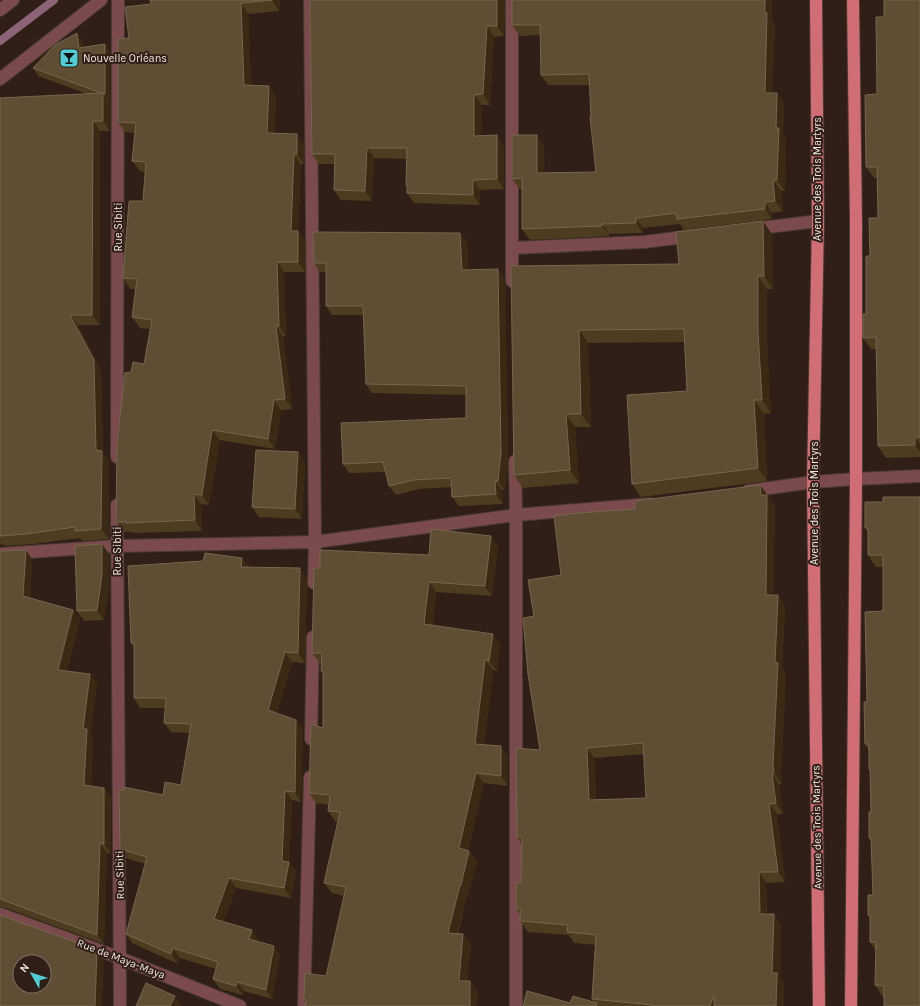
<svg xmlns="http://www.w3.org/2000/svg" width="920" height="1006" font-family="Karla,sans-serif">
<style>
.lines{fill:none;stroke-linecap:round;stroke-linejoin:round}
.stream{stroke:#8c6377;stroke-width:8}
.street-casing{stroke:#4a3b33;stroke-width:14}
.primary-casing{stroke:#4a3b33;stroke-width:14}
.street{stroke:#7a4a4c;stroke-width:12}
.primary{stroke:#d16d74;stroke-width:12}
.wall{fill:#4d3c1f;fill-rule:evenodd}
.shaded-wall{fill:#3a2913}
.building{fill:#5f4e33;stroke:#76664e;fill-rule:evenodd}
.labels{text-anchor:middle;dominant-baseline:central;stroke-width:4;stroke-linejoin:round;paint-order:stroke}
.poi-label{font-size:11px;fill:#f1e6e0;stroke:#2f1f17;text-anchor:start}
.street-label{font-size:11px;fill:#f1e6e0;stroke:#2f1f17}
</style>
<rect width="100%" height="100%" fill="#2f1f17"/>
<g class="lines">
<path class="stream" d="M0,41L54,0"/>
<defs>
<path id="street" d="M310,0L315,542L314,583
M512,0V281
M0,10L13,0
M0,79L101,0
M752,229L818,221
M512,248L644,242L692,236
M117,457L118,0
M515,461L516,515V1006
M748,491L813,482L856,479L920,476
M117,505L120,1006
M0,554L116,546L315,542L516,515L650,504
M311,739L313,637
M0,914L120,958L240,1006
M304,1006L310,777"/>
<path id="primary" d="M816,0L818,221L813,482L819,1006
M851,1006L856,479V222L853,0"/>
</defs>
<use href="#street" class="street-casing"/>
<use href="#primary" class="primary-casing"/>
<use href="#street" class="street"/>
<use href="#primary" class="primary"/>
</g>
<path class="wall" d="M150,0H280L279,11L248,14L251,85L276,96L274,133L304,144V164L301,165L298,232L305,241V272H284L286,336L283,337L292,409L281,410L275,449L220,440L209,505L201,504L202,531L133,533L132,532H124L116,522L131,372L144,364L150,329L140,328L132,317L136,289H130L123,278L143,201L145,172L140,171L132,161L135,133L125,132L118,122L129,38L151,4Z
M310,0H505L504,36L494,37L490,105H482L481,136L504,146V189L480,190V205L414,203L407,193V186L406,185V159L374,158L372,201L341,200L334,190L335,164H319L312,154Z
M512,0H772V20L775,24L772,93H777L784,103L783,134L786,138L785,191H781L783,211L772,213V219L684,230L680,224L643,228V233L609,234L610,236L530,240L522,229V189H520L512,179L537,135L544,145V172H596L591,117L590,85H548L541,75L540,35L520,36L512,25Z
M920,0V457L886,458L878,446L876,349H871L863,338L866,314L870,256L878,218V178H874L866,167L877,94L884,17Z
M82,40L83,47L105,44L110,52V102H109L110,103V131H100V325H78L101,370L103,453L109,461V539L82,541L80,538L33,544L5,546L3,544L0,545V98L87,94L38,76L33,68Z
M772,234L773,289H767V344L771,413L764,414L767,481L641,497L632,484L687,391L684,342L588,343L591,427H575L579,483L523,488L514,475L511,266L679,264Z
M467,242L468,270L505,279L508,463L505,490H502L503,504L459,506L452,497V487L419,489L396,495L389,486L386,472L349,473L343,464L466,418V395L372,393L366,384L364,315H332L326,306V272H320L314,263Z
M305,462L302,519L259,517L252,507Z
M760,485L775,506L773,595L785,606L782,668L786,673L781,774L782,784H779L783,814H777L785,882L766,883L767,914L781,924L780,978L784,983V1006H523L570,1003H594L592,999L596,945L574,943L569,935L528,932L520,921L521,915L516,909L521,883L522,845L517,837L540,750L534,616L635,509ZM644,754L646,798L596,800L594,758Z
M883,497H920V1006H884V997H883L875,985L876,951L870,942V918L868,915V895H873L871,841L869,838V812H871V771L869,769V751L865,744L864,702H867L865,612L883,611V567H876L868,555V533L865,528V502H883Z
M102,544L109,554V585L104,620L84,621L77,611Z
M498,546L492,596L436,592L433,625L500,644L497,671L493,670L484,744L508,757V786L484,783L468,850L469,851L477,861L468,896L467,895L458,934H463L471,944L467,981H470L478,992L305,1002L303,999L326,976L344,896L332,893L324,883L338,822L335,821L328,811L329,805L316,803L309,793L323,728V674L321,671L322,663H320L312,653L320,568Z
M0,551L32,559L30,598L73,610L80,620L67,671L97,683L90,735L93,739L91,786L111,797V854L107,853L104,944L3,907H0Z
M242,558L249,567L307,578L305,663L292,662L277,713L296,720L303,729L301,802L292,800L289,862L296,871L291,898L236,888L223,922L252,930L258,940V942L280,955L272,999L244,991L243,995L220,989L213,979L216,969L180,958L178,964L132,943L126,934L145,864L126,858L120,849L163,795L181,785L189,733L171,732L164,723L165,708H140L134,698V647L131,643L203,561Z"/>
<path class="shaded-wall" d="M272,0H280L279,11Z
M497,0H505L504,36L497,26Z
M765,0H772V20L775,24L772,103L765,93Z
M241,3L248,14L252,95L244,85Z
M487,26L494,37L490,105L483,94Z
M77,33L82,40L84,56L79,48Z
M105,44L110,52V102L105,94Z
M269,86L276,96L274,143L267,133Z
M103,93L110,103V131L103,121Z
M777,93L784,103L783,134L786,138L785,191L777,180L776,128Z
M474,95L482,105L481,146L474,136Z
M93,121L100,131V325L92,315Z
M297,134L304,144V164L297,154Z
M497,135L504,146V189L497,179Z
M537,135L544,145L545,183L537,173Z
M367,148L374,158L372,201L365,191Z
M294,154L301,165L298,232L305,241V272L298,262L291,231Z
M473,180L480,190V205L473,195Z
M773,180L781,191L783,211L775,201Z
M765,202L772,213V219L765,209Z
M636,218L643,228V233L636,223Z
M763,221L772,234L773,289L764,276Z
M602,224L609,234L610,236L602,226Z
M460,233L467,242L469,279L462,270Z
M277,262L284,272L286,336L279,326Z
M498,269L505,279L508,463L505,490L498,481Z
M758,276L767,289V344L771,413L762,400L758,331Z
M70,315L78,325L101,370L103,453L109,461V539L101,529L96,450Z
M276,326L283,337L292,409L285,399Z
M579,330L588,343L591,427L581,414Z
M274,400L281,410L275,449L268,439Z
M754,400L764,414L767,481L758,468Z
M566,414L575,427L579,483L570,470Z
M212,430L220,440L209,505L202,495Z
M915,437L920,444V452L915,445Z
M298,452L305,462L302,519L295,509Z
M495,481L502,490L503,504L496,494Z
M760,485L775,506L773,606L766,595Z
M194,494L201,504L202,531L195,520Z
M491,536L498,546L492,596L485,586Z
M102,544L109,554V585L104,620L97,610Z
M26,550L32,559L30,606L23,596Z
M242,558L249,568L241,567Z
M300,568L307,578L305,663L298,653Z
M429,582L436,592L432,634L424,624Z
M778,595L785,606L782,668L786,673L781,774L782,784L774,773L773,764L775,662Z
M73,610L80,620L65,679L58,670Z
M493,634L500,644L497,671L489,661Z
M285,652L292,662L275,720L268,710Z
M485,660L493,670L483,754L475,744Z
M90,674L97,683L90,735L93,739L91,794L84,785L83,729Z
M296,720L303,729L301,802L295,792Z
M501,746L508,757V786L501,776Z
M587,748L594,758L596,810L589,800Z
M476,773L484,783L466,859L459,848Z
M772,774L779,784L783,814L776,803Z
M104,788L111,797V854L104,844Z
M285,791L292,800L289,864V862L296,871L291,898L284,888L282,861Z
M769,804L777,814L785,882L778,872Z
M100,843L107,853L104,944L97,935Z
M469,851L477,861L468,896L461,885Z
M759,872L766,883L767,924L760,914Z
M229,878L236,888L220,929L214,919Z
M460,885L467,895L455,943L448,933Z
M774,914L781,924L780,978L784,983V1006H776L772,973Z
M252,930L258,940L256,949L249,939Z
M463,934L471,944L466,992L459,981Z
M274,946L280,955L272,999L266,990Z
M173,948L180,958L178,964L171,954Z
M97,950L104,960L102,1006H95Z
M470,981L478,992L477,1006H470Z
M237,982L244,991L243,995L236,986Z
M714,995L722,1006H710Z
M175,996L182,1006H171Z"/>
<path class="building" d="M150,0H272L241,3L244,85L269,86L267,133L297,134V154H294L291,231H298V262H277L279,326H276L285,399L274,400L268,439L212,430L202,495L194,494L195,520L126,523V522H116L117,443L125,373L131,372L133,362L144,364L152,320L132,317L137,279L123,278L129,201H143L146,162L132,161L136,123L118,122V39L129,38L125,7L151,4Z
M310,0H497V26H487L483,94L474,95V136L497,135V179L473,180V195L407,193V185H406L407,148H367L365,191L334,190L335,154H312Z
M512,0H765V13H767L765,93H777L776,128H779L777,180H773L775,201L765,202V209L677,219L676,213L636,218V223L602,224V226L522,229V178L512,179V135H537V173L596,172L590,117H591L589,74L541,75L540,25H512Z
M884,0H920V437H915V445L878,446L876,337L863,338V314H866V256H870L869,218H878L877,167H866L865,95L877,94L876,17H884Z
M77,33L79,48L105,44V94L103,93H101L33,68L55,45Z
M103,93V121H93L92,315H70L94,360L96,450L102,451L101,529L75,531V527L26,534L0,536V98L20,97Z
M763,221L764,276H758V331L762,400H754L758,468L632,484L627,395L687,391L684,329L579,330L581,414H566L570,470L514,475L511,266L679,264L676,232Z
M313,232L460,233L462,270L498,269L501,453L498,481H495L496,494L452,497L451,478L413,480L389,486L383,462L343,464L341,423L466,418V386L366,384L363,306H326V263H314Z
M256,450L298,452L295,509L252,507Z
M760,485L761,495H767L766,595H778L775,662L778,663L773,764L774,773L772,774L776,803L769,804L778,872H759L760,914H774L772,973H777L776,1006H714V995L710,1006H653V1005L592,999L596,935L567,932L568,925L520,921L521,909H516V883H521L522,837H517L516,748L540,750L528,674L523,618L534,616L528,580L561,575L554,516L579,513L635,509V501ZM643,743L646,798L589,800L587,748Z
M883,497H920V1006H884V986L875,985L876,942H870V915H868V895H873L871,838H869V812H871L870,769H869V744H865L864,702H867L865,612L883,611V555H868V528H865V502H883Z
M431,529L491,536L485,586L429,582L424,624L493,634L489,661L485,660L475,744L501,746V776L476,773L459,848L469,851L461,885H460L448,933L463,934L459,981H470V1006H305L306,1000L303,999L304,996L305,973L326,976L346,887L324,883L340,812L328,811L330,795L309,793L311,724L323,728V671H321L322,653H312L314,568H320V550L429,555Z
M102,544V575L97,610L77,611L75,546Z
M26,550L23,596L73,610L58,670L90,674L83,729H87L84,785L104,788V844L100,843L97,935L0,899V551Z
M205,553L242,558L241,567L300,568L298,653L285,652L268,710L296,720L295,792L285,791L282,861L289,862L284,888L229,878L214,919L252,930L249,939L274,946L266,990L237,982L236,986L213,979L218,962L173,948L171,954L126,934L147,857L120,849L119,790H124V787L163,795L165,782L181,785L191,724L164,723L166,698H134V643H131L128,566L203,561Z
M0,915L97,950L95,1006H0ZM20,962H44V986H20Z
M146,983L175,996L170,1006H171H136Z
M527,991L570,1003L573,996L597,1003L596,1006H523Z"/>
<defs>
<symbol id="bar-square" viewBox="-11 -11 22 22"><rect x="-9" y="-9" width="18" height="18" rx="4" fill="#51ccd5" stroke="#2f1f17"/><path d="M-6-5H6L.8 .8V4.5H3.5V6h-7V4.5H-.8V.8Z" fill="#111"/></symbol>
</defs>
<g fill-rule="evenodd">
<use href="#bar-square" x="58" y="47" width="22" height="22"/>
</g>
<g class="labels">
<g class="poi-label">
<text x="83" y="58">Nouvelle Orléans</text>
</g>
<g class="street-label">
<text transform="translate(817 179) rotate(-90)">Avenue des Trois Martyrs</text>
<text transform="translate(118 227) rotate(-90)">Rue Sibiti</text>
<text transform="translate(814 503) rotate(-90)">Avenue des Trois Martyrs</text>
<text transform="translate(117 551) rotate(-90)">Rue Sibiti</text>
<text transform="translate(817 827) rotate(-91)">Avenue des Trois Martyrs</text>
<text transform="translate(120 875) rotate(-91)">Rue Sibiti</text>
<text transform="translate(121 959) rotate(21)">Rue de Maya-Maya</text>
</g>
</g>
<g transform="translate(32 974) rotate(309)"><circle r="19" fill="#2f1f17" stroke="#7d6f67"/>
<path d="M0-3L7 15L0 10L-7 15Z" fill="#51ccd5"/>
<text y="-6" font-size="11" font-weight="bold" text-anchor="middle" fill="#f1e6e0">N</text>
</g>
</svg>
